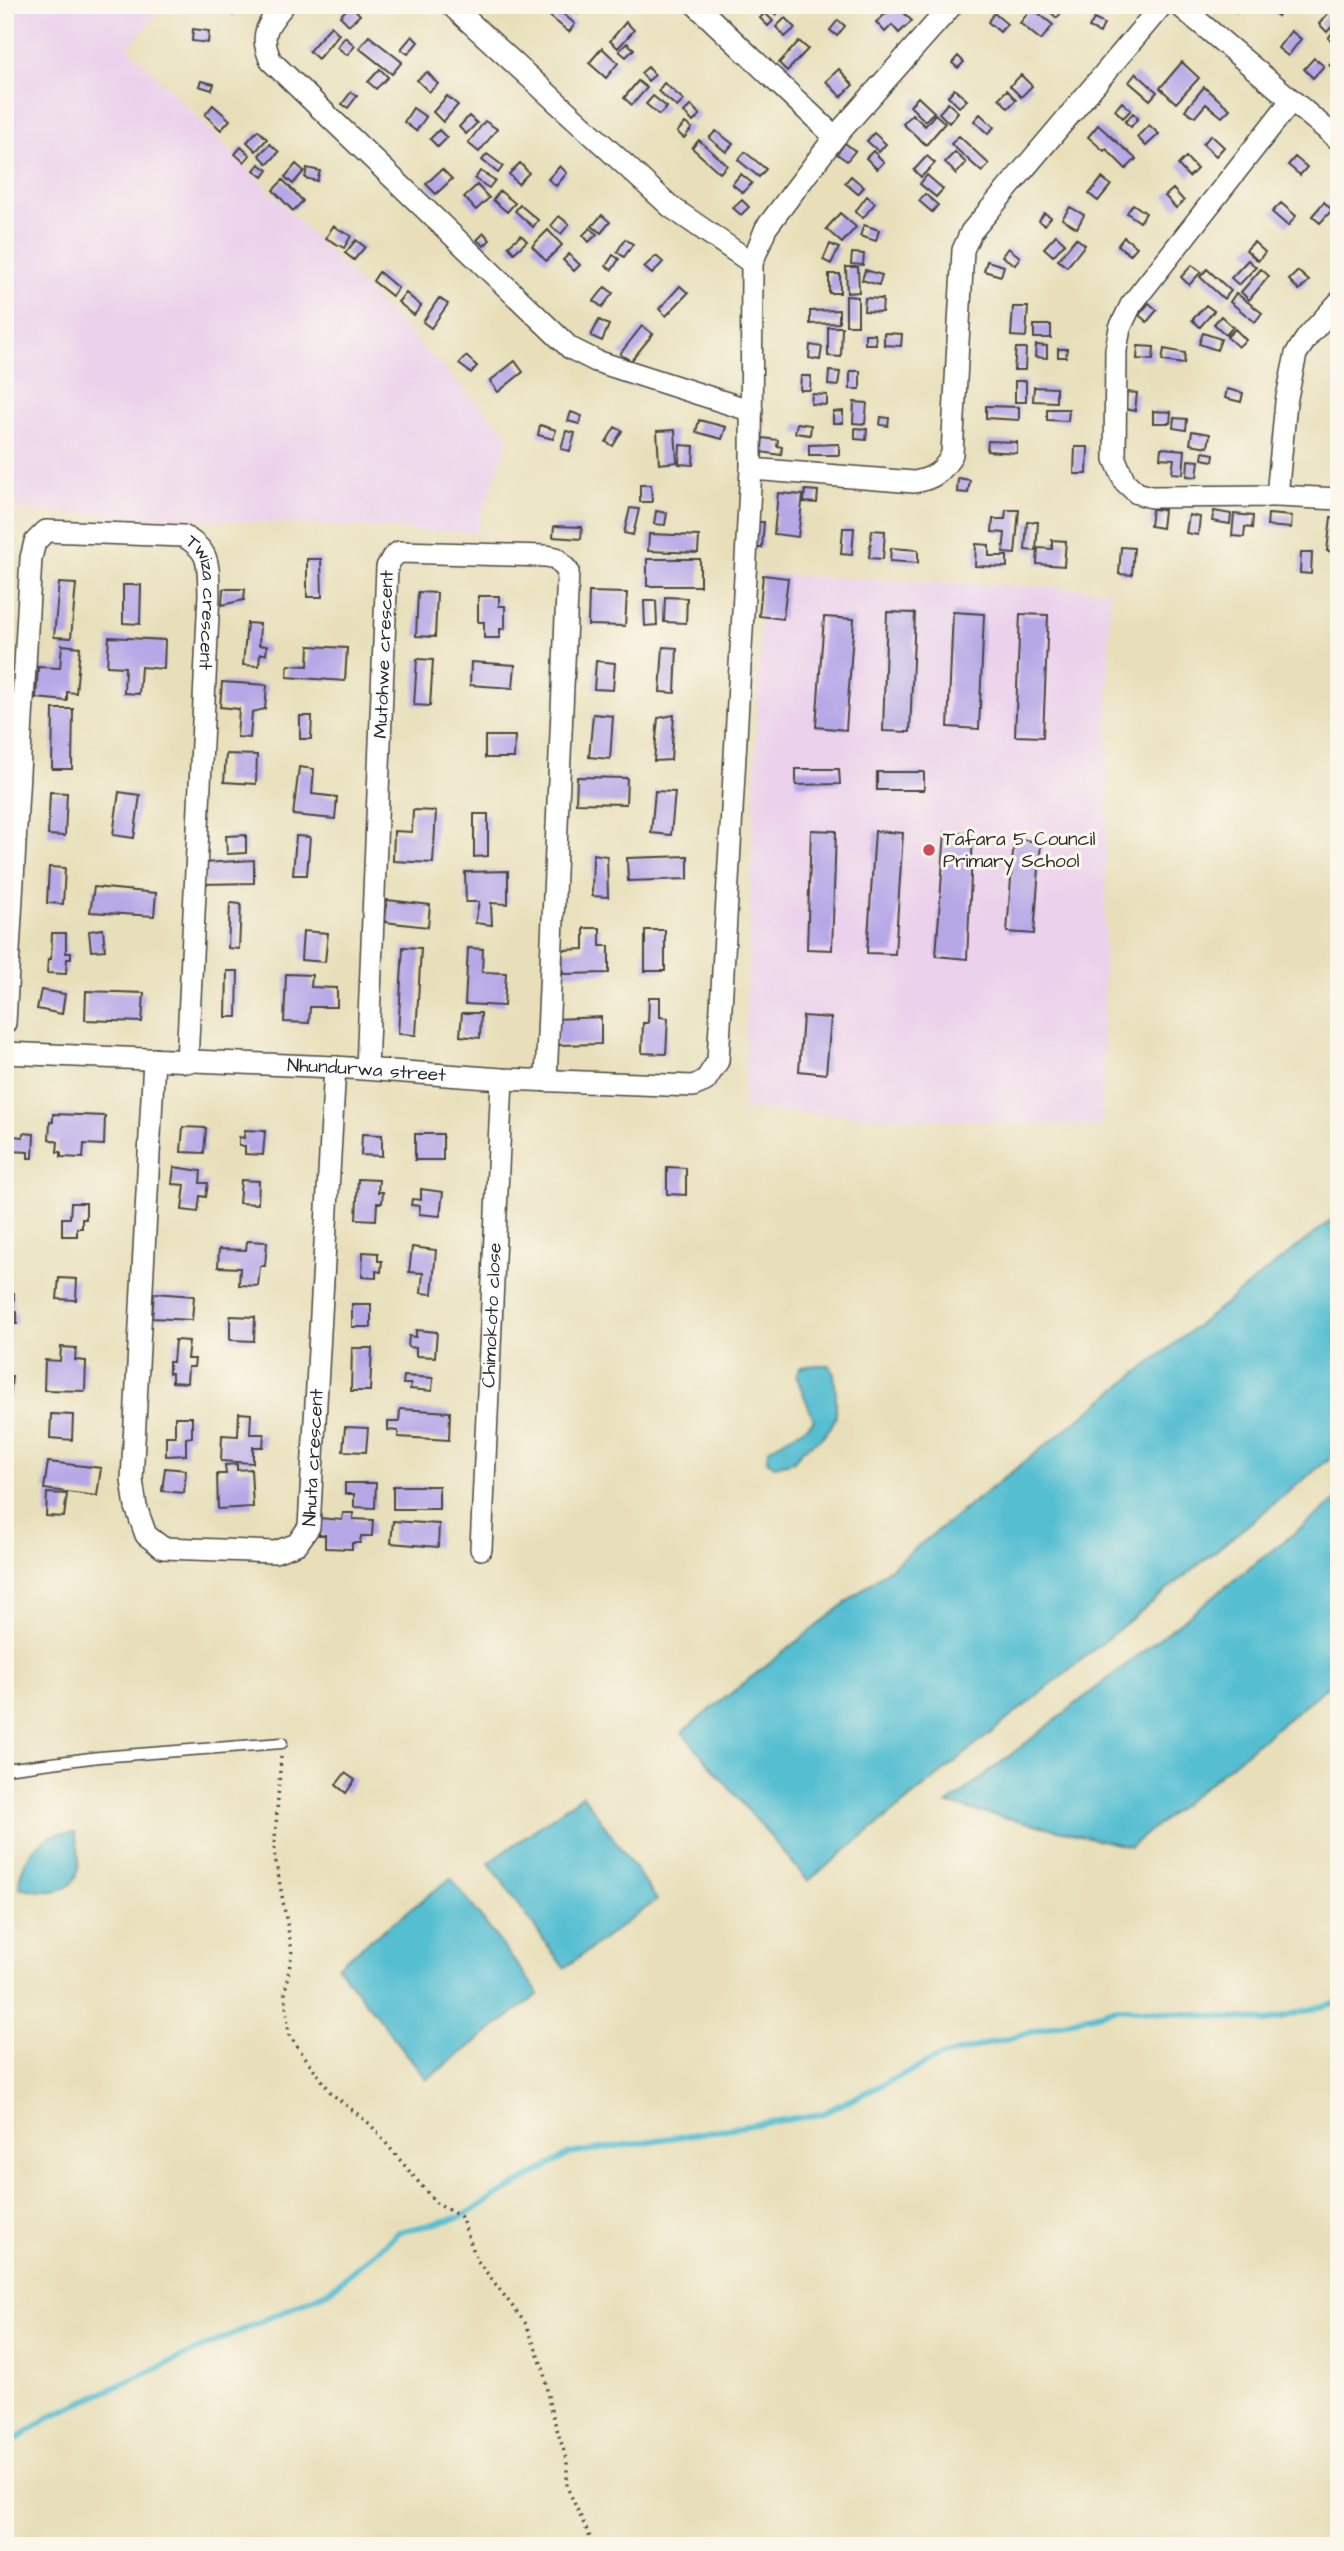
<svg xmlns="http://www.w3.org/2000/svg" width="1344" height="2551" font-family="'Architects Daughter',sans-serif">
<style>
.built{fill:#ebd1eb}
.water{fill:#55bed1;stroke:#40747e;stroke-width:2}
.lines{fill:none;stroke-linecap:round;stroke-linejoin:round}
.stream{stroke:#55bed1;stroke-width:6}
.building{fill:#b6a7e7}
.service-casing{stroke:#474640;stroke-width:13}
.minor-casing{stroke:#474640;stroke-width:24}
.path{stroke:#474640;stroke-width:3.5;stroke-dasharray:2 5;stroke-linecap:butt}
.service{stroke:#fff;stroke-width:10}
.minor{stroke:#fff;stroke-width:21}
.poi-dot{fill:#d1495b;stroke:#fbf7ec;stroke-width:2.5}
.labels{text-anchor:middle;dominant-baseline:central;stroke-width:6;stroke-linejoin:round;paint-order:stroke}
.street-label{font-size:19px;fill:#2b2b2b;stroke:#fbf7ec}
.poi-label{font-size:19px;fill:#2b2b2b;stroke:#fbf7ec;text-anchor:start}
</style>
<rect width="100%" height="100%" fill="#fbf7ec"/>
<filter id="ink" filterUnits="userSpaceOnUse"><feTurbulence type="fractalNoise" baseFrequency=".0143" numOctaves="2"/><feDisplacementMap in="SourceGraphic" scale="14" xChannelSelector="R" yChannelSelector="G"/><feConvolveMatrix kernelMatrix="1 2 1 2 8 2 1 2 1" color-interpolation-filters="sRGB"/></filter>
<filter id="wash" filterUnits="userSpaceOnUse"><feTurbulence type="fractalNoise" baseFrequency=".00686" numOctaves="4" result="noise"/><feDisplacementMap in="SourceGraphic" scale="28" xChannelSelector="R" yChannelSelector="G"/><feGaussianBlur stdDeviation="1.57" result="paint"/><feColorMatrix in="noise" values="0 0 0 0 0 0 0 0 0 0 0 0 0 0 0 0 0 1.4 0 .05"/><feComposite in="paint" operator="in"/></filter>
<g filter="url(#wash)">
<rect width="100%" height="100%" fill="#e8dfba"/>
<path class="built" d="M5,5H165L128,47L510,436L475,533L5,510Z
M762,574L1110,590L1102,1127L743,1110Z"/>
<path class="water" d="M1339,1214V1451L808,1881L682,1732Z
M817,1365H830L834,1374L836,1396V1416L831,1427L819,1440L803,1449L794,1461L775,1466L767,1461L768,1450L808,1426L814,1420L796,1375L801,1367Z
M1339,1498V1677L1130,1847L948,1804Z
M583,1795L657,1900L564,1968L489,1863Z
M60,1833H75C88,1885 69,1900 19,1887C20,1862 36,1839 60,1833Z
M451,1878L539,1994L427,2079L337,1966Z"/>
<g class="lines">
<path class="stream" d="M5,2447L51,2416L329,2291L399,2232L461,2217L569,2154L821,2114L940,2057L1118,2008L1267,2021L1339,2002"/>
</g>
<g id="blocks">
<path class="building" d="M219,5H239L233,15Z
M351,5L360,15L349,25L340,16Z
M567,5H585L578,14Z
M768,5H783L784,7L776,15Z
M896,5L912,21L899,33L892,25L885,32L876,22Z
M1042,5H1067L1057,18Z
M1228,5H1242L1236,12Z
M1264,5H1286L1278,16Z
M1335,5H1339V19L1327,32L1319,24Z
M554,6L575,24L569,32L547,14Z
M1032,8L1053,25L1041,40L1020,23Z
M765,13L773,21L768,26L760,18Z
M994,13L1007,24L1000,32L988,22Z
M785,18L795,28L785,37L776,27Z
M1094,19L1104,24L1100,33L1089,28Z
M838,20L845,26L837,36L830,30Z
M626,22L634,30L618,48L610,41Z
M1339,25V43L1337,45L1328,38Z
M331,26L339,34L318,59L309,51Z
M193,29L209,31L208,43L192,41Z
M1291,31L1301,39L1288,56L1278,48Z
M369,36L402,62L392,74L359,48Z
M412,36L418,42L408,54L401,49Z
M345,37L355,46L347,55L337,47Z
M799,41L808,49L787,71L779,63Z
M627,43L634,49L626,57L619,51Z
M602,48L618,63L606,78L589,63Z
M1339,52V73L1329,65Z
M958,56L964,62L958,68L952,63Z
M1314,58L1324,66L1313,78L1304,69Z
M1182,62L1199,78L1176,103L1160,88Z
M648,67L655,75L648,81L641,73Z
M380,69L388,77L376,89L368,82Z
M839,69L853,85L841,97L826,81Z
M427,72L438,84L429,92L417,80Z
M1136,73L1157,92L1150,100L1129,82Z
M1021,75L1032,86L1021,97L1010,86Z
M201,81L214,84L212,90L199,86Z
M638,81L647,88L632,105L624,98Z
M664,83L684,100L677,107L658,91Z
M1204,87L1230,109L1222,117L1206,104L1195,117L1185,110Z
M954,89L967,100L959,107L948,96Z
M1007,90L1016,100L1008,108L999,98Z
M351,92L357,96L348,108L342,104Z
M447,96L458,105L443,122L433,112Z
M653,96L667,107L659,115L646,104Z
M918,97L934,112L925,121L910,106Z
M1122,102L1131,110L1123,118L1115,110Z
M948,103L958,112L949,123L939,113Z
M213,105L230,120L221,130L205,115Z
M691,105L700,115L693,122L684,112Z
M413,108L426,117L416,131L404,122Z
M1133,113L1138,118L1131,127L1125,122Z
M912,114L925,126L935,114L945,123L926,145L903,124Z
M980,114L994,127L988,134L974,121Z
M469,116L477,123L466,134L459,127Z
M485,121L497,129L479,152L468,143Z
M685,123L692,128L684,138L677,132Z
M1098,125L1136,159L1126,169L1106,149L1104,151L1088,137Z
M1149,125L1159,134L1146,146L1137,137Z
M258,130L267,139L256,151L247,142Z
M439,130L447,138L438,147L430,139Z
M716,131L733,144L726,152L709,138Z
M874,133L886,144L879,152L867,141Z
M1211,135L1224,147L1216,156L1203,144Z
M959,136L989,164L982,172L951,144Z
M699,140L727,165L720,173L692,148Z
M845,143L855,151L847,161L837,154Z
M270,144L279,152L268,164L259,155Z
M241,147L250,155L244,162L235,154Z
M873,151L884,162L877,169L866,158Z
M745,152L766,169L759,177L738,160Z
M955,152L966,163L956,174L945,162Z
M487,154L503,166L498,173L482,160Z
M927,156L935,163L921,177L914,170Z
M1186,157L1197,169L1189,177L1178,165Z
M1295,157L1307,167L1300,175L1288,165Z
M520,163L529,173L518,184L509,174Z
M259,164L268,170L263,177L254,170Z
M296,164L304,171L293,184L285,177Z
M560,166L567,173L556,186L548,179Z
M307,168L320,171L317,181L305,178Z
M442,169L452,179L436,194L426,184Z
M480,171L495,180L489,188L475,179Z
M741,174L752,183L743,193L732,184Z
M927,175L943,189L936,197L920,184Z
M851,176L864,187L858,194L845,183Z
M1102,178L1111,185L1098,201L1089,194Z
M283,180L303,201L293,211L273,190Z
M477,185L489,198L476,210L464,197Z
M1173,189L1184,201L1176,208L1165,196Z
M500,191L515,203L507,212L493,200Z
M925,194L938,205L932,212L919,201Z
M867,196L875,203L863,218L855,212Z
M742,200L749,207L741,215L733,208Z
M1324,202L1332,210L1320,223L1312,216Z
M1281,203L1296,216L1288,226L1272,212Z
M1133,204L1146,213L1140,222L1127,213Z
M520,205L538,220L533,227L515,211Z
M1070,207L1084,215L1077,228L1062,219Z
M840,213L856,227L842,243L826,229Z
M1044,213L1051,217L1045,225L1039,221Z
M602,215L610,222L601,233L592,226Z
M559,216L569,224L561,234L551,226Z
M864,225L879,230L876,241L860,236Z
M333,226L351,236L344,248L326,238Z
M590,228L597,234L589,242L583,235Z
M548,230L562,245L546,261L532,246Z
M484,233L490,240L484,246L477,240Z
M521,235L527,241L514,253L508,246Z
M1056,235L1065,243L1053,256L1044,248Z
M1124,237L1137,247L1130,255L1118,245Z
M1076,238L1085,245L1067,267L1058,260Z
M625,239L633,244L624,257L617,252Z
M356,240L365,247L354,260L345,253Z
M1254,242L1265,252L1258,261L1246,250Z
M830,244L839,248L831,264L823,260Z
M1008,248L1020,257L1015,265L1002,256Z
M852,253L864,254L863,265L851,264Z
M569,254L580,265L574,271L563,260Z
M613,255L619,259L612,270L606,266Z
M656,256L663,262L652,274L644,267Z
M1248,260L1256,267L1239,285L1231,278Z
M987,261L1004,266L1001,276L984,271Z
M1192,265L1201,272L1189,285L1181,277Z
M846,267H858L859,292L847,293Z
M1207,269L1231,291L1224,299L1200,277Z
M1261,269L1269,276L1249,300L1241,292Z
M865,270L882,275L879,285L862,280Z
M1298,271L1309,281L1299,290L1289,280Z
M379,272L398,288L392,296L373,281Z
M829,274H840V293H829Z
M680,286L688,293L666,316L659,309Z
M605,287L613,293L602,307L594,301Z
M406,293L421,306L414,315L398,302Z
M1236,293L1262,313L1255,322L1230,302Z
M846,296L858,297V325H846Z
M439,298L448,304L431,328L423,322Z
M865,298L883,299L882,312L864,311Z
M1149,303L1157,310L1147,322L1139,315Z
M1206,305L1214,311L1200,327L1192,320Z
M1013,307H1028L1026,337L1011,336Z
M839,310V323L810,324V311Z
M1221,316L1233,327L1226,335L1214,324Z
M599,320L609,325L602,341L591,336Z
M1034,325H1051V338H1034Z
M642,326L653,334L631,361L620,354Z
M828,327H842L841,357L828,356Z
M1235,329L1246,340L1238,347L1227,337Z
M884,333L902,334L901,346L884,345Z
M1203,333L1221,339L1217,350L1199,344Z
M865,334H875L876,344H865Z
M810,345L822,347L820,360L809,358Z
M1036,345L1047,346V358L1035,357Z
M1138,346L1154,347L1153,360L1137,359Z
M1016,348H1026L1025,370H1014Z
M1058,349H1067L1066,357H1058Z
M1164,349L1185,353L1184,364L1162,361Z
M466,356L477,366L471,373L459,364Z
M515,361L523,372L498,392L490,381Z
M829,371L840,372L838,386L828,385Z
M850,371H860V389H850Z
M801,376H811L810,390H800Z
M1015,381H1026V402H1015Z
M1034,387L1056,388V402L1033,401Z
M1227,389L1243,393L1241,402L1225,398Z
M1127,392L1137,393L1135,411L1124,409Z
M812,394L827,395V405L811,404Z
M854,402L867,403L865,424L853,423Z
M986,406L1019,407V420L986,418Z
M1047,409H1069L1068,421L1047,420Z
M843,411V423H833V412Z
M1153,411L1171,412L1170,423H1153Z
M571,412L582,416L579,424L568,421Z
M881,417L889,418L888,426L880,425Z
M1174,418L1187,419L1186,430L1173,428Z
M699,420L726,427L722,439L696,432Z
M797,423L811,425L810,435L795,433Z
M540,425L556,430L553,439L538,435Z
M615,427L622,431L613,446L606,442Z
M855,428L867,429L866,440L855,439Z
M675,430L677,462L659,464L657,431Z
M566,431L575,433L570,451L561,449Z
M1192,431L1210,434L1208,447L1190,444Z
M763,438L778,440L777,446L782,447L781,455L761,452Z
M988,441L1017,442V453L987,451Z
M839,444V455H809V445Z
M680,445L694,446L693,465L679,464Z
M1075,447H1088L1087,474H1074Z
M1161,448L1185,450L1183,474L1172,473L1174,459L1160,458Z
M1203,452L1214,454L1213,461L1202,459Z
M1188,460L1199,461L1197,477L1187,476Z
M958,478L970,480L968,493L957,492Z
M640,485H651L652,502H640Z
M805,490L818,491L817,503L804,502Z
M778,493L803,495L798,537L774,534Z
M630,508L639,509L633,535L624,533Z
M1152,509L1164,510L1162,528L1150,526Z
M1006,510H1019L1015,554L1003,553L1005,533L992,532L993,519H1005Z
M656,511L667,513L665,525L654,524Z
M1214,511L1231,514L1230,524L1212,521Z
M1234,514L1253,516L1252,528L1245,527L1244,537L1232,536Z
M1268,514L1292,516L1291,528L1267,526Z
M1189,515L1200,517L1198,535L1186,533Z
M1331,517L1339,518V552L1327,551Z
M755,522H764L762,548H753Z
M1027,522H1038L1036,551L1025,550Z
M554,526L582,527L581,539L553,537Z
M843,528H854L852,555L841,554Z
M872,530L885,531L883,559L869,558Z
M649,534L699,536L698,553L648,551Z
M1052,540L1066,541L1064,566L1037,564L1038,548L1052,549Z
M976,544L989,545V556H1007V567L975,566Z
M1121,547L1134,548L1132,575L1119,574Z
M891,548L918,550V563L890,561Z
M1301,553H1312L1311,574L1300,573Z
M307,559H321L322,597H307Z
M647,559H700V586H647Z
M763,575L788,578L783,619L759,616Z
M59,583L76,584L71,638L54,637Z
M123,585H141L140,624L123,623Z
M223,589H245L244,600L222,605Z
M418,592L437,593L435,637L416,636Z
M589,592L627,593L625,626L588,625Z
M478,596H499V606H505V629H500V638H484V622H478Z
M665,597L687,598L686,623L664,622Z
M644,601H656L657,625L645,626Z
M887,612L915,613L910,732L883,731Z
M953,612L984,614L979,729L948,727Z
M1020,614L1048,615L1043,737L1015,736Z
M824,617L854,619L846,730L816,727Z
M247,623L260,624L259,645L267,646L266,654H260L259,666L243,665Z
M109,637L165,640L164,669L141,667L139,694L124,693L125,667L107,666Z
M62,645L80,647L76,693L67,692V701L36,698L38,667L60,668Z
M309,646L347,648L345,681L287,677L288,665L308,666Z
M663,647L677,648L675,693L660,692Z
M417,659L433,660L430,706L414,705Z
M596,661L615,663L613,690L594,689Z
M471,662L515,665L513,688L470,685Z
M222,682L267,685L265,709L252,712L250,738L237,737L239,709L220,707Z
M53,709H73L72,769H52Z
M593,714L613,716L610,759L589,757Z
M674,715L671,760L654,761L658,718Z
M300,716H312L311,739H300Z
M485,736H515L514,758H485Z
M226,754L257,755L256,784L224,782Z
M299,767L314,769L312,794L337,797L335,819L293,815Z
M796,769H839L840,784L796,785Z
M877,772H924V790H877Z
M577,777L627,778L626,804L576,803Z
M655,791L675,792L671,835L651,833Z
M50,792L67,793L65,836L48,835Z
M119,792L140,795L134,838L113,835Z
M413,810L436,811L433,863L393,861L394,831L412,832Z
M474,814H488V856L474,857Z
M811,830L836,831L832,950L807,949Z
M875,831L903,833L895,954L867,953Z
M945,832L973,834L967,959L936,956Z
M246,835V853L227,854L226,836Z
M296,836L310,837L307,875H293Z
M1014,839L1041,842L1034,934L1007,932Z
M593,854L607,856L608,897L592,896Z
M688,856V879L628,881L627,858Z
M254,860V883L202,884L203,863Z
M49,867L65,868L63,904L47,903Z
M508,871V904L491,903L492,925L475,923L479,902H466L465,872Z
M94,887L156,893L154,916L90,912Z
M387,900L430,905L428,927L385,922Z
M230,903L241,904L239,949L228,948Z
M584,928H600V946H609V973L563,974L562,950L584,949Z
M103,929L105,950L91,951L89,931Z
M645,930H665V971H645Z
M303,931L328,933L325,962L301,960Z
M52,933H66V953H71V959H67L66,974L47,973L48,959H51Z
M403,947L421,948L416,1035L398,1034Z
M468,948L483,949L482,972L506,973L504,1006L465,1004Z
M227,971H238L237,1017H226Z
M286,974L312,975L311,987L337,988V1007H310L309,1023L284,1022Z
M41,990L65,994L62,1014L37,1009Z
M86,991L144,993L142,1022L85,1020Z
M649,997H660V1017L668,1018L666,1054L642,1053L643,1023H648Z
M462,1013H481L480,1038L460,1036Z
M803,1016L831,1018L826,1074L799,1071Z
M601,1017V1044L557,1045L556,1019Z
M53,1114L105,1116L104,1145L84,1144L83,1158L61,1157V1152H57L58,1142L49,1139L50,1122H53Z
M183,1127L206,1128L204,1153L181,1152Z
M245,1130L265,1131L263,1155L245,1154V1146H239V1137L244,1138Z
M23,1133L34,1134L33,1158H28V1152L12,1151L13,1136L23,1137Z
M362,1134L382,1135V1156L361,1155Z
M415,1134H443V1160H415Z
M174,1167L201,1171L200,1183H208L206,1197L200,1196L198,1212L182,1210L185,1185L172,1184Z
M667,1167L686,1168V1195L667,1194Z
M358,1179L379,1180L378,1192H383L382,1203H377L376,1220L356,1219Z
M241,1180L259,1181L258,1204L239,1203Z
M421,1189L443,1192L440,1216L419,1214L420,1206L411,1205L412,1199L421,1200Z
M71,1203H86V1219H82V1228H77V1236H62V1218H70Z
M247,1241L267,1242L265,1266H260L258,1286L239,1285L240,1268L218,1267L219,1249L246,1250Z
M412,1247L436,1250L432,1294L421,1293L423,1273L409,1272Z
M363,1252L378,1253V1261H382L381,1272L376,1271V1278L362,1277Z
M59,1278L77,1279L76,1300L57,1299Z
M154,1293L194,1296L192,1320L152,1318Z
M5,1294H14L13,1312H17V1324H11L10,1339H5Z
M352,1304H371V1327H352Z
M230,1316L255,1317L254,1341L230,1340Z
M416,1330L437,1332L435,1357L416,1356V1348L408,1347L409,1336L416,1337Z
M175,1340L189,1341L187,1359H195L194,1367H188L187,1383L172,1382V1373H169V1362H173Z
M61,1347L76,1348L75,1360L86,1361L85,1391L44,1390L45,1360L60,1361Z
M352,1348H372L370,1391H351Z
M5,1376H12L10,1398H5Z
M404,1376L433,1378L432,1391L410,1389L411,1384H403Z
M400,1409L450,1412L449,1440L398,1437V1431L388,1430V1422H399Z
M239,1413L251,1414L250,1434H264L263,1447H253V1463L221,1461L222,1435L238,1436Z
M51,1414L73,1415L72,1440L50,1438Z
M175,1417H192V1437L186,1438V1455L166,1456V1436H175Z
M345,1427L368,1428L366,1452L343,1451Z
M48,1462L101,1468L97,1496L44,1489Z
M237,1464V1470L251,1469L253,1507L218,1509L217,1474H226L225,1465Z
M165,1468L186,1470L184,1493L162,1491Z
M345,1483H376L375,1508L354,1507V1494H345Z
M393,1486H439V1509H393Z
M47,1493L67,1494L64,1517L46,1516Z
M343,1513H353V1519L373,1520L372,1536H361L360,1543H352V1549L325,1548V1535H319V1518L342,1520Z
M393,1521L439,1524L438,1547L391,1543Z
M345,1773L355,1780L346,1793L336,1785Z"/>
</g>
</g>
<g filter="url(#ink)">
<use href="#blocks" fill-opacity="0" stroke="#474640" stroke-width="2"/>
<g class="lines">
<defs>
<path id="service" d="M5,1769L99,1757L282,1743"/>
<g id="minor">
<path d="M284,5C266,26 259,36 271,61L570,348L596,361L752,411"/>
<path d="M451,5L671,207L752,263"/>
<path d="M696,5L835,137"/>
<path d="M1179,5L1339,140"/>
<path d="M1291,101L1131,305L1120,328L1116,350L1115,459L1125,482L1137,493L1151,497L1277,496L1339,499"/>
<path d="M751,469L914,482C933,479 944,471 952,454L963,250L971,232L1162,5"/>
<path d="M1277,496L1286,402L1296,354L1308,336L1339,302"/>
<path id="s1" d="M5,1023L31,558L35,542L46,531L183,536C211,551 208,565 209,594L187,1062"/>
<path id="s2" d="M5,1053L335,1067L502,1079L693,1086L705,1081L718,1061L751,469L752,263L766,228L835,137L952,5"/>
<path id="s3" d="M154,1059L132,1480L136,1507L146,1535L163,1548L275,1552L297,1544L309,1527L335,1067"/>
<path id="s4" d="M367,1069L387,567L392,558L399,552L546,556L556,558L568,571L546,1081"/>
<path id="s5" d="M481,1549L502,1079"/>
</g>
</defs>
<use href="#service" class="service-casing"/>
<use href="#minor" class="minor-casing"/>
<path class="path" d="M281,1757L274,1852L292,1951L285,1994L289,2035L332,2094L370,2124L436,2203L461,2217L477,2260L526,2324L543,2368L550,2407L567,2461V2487L594,2546"/>
<use href="#service" class="service"/>
<use href="#minor" class="minor"/>
</g>
</g>
<circle class="poi-dot" cx="929" cy="850" r="7"/>
<g class="labels">
<g class="street-label">
<text stroke="none"><textPath href="#s1" startOffset="710">Twiza crescent</textPath></text>
<text stroke="none"><textPath href="#s4" startOffset="415">Mutohwe crescent</textPath></text>
<text stroke="none"><textPath href="#s2" startOffset="362">Nhundurwa street</textPath></text>
<text stroke="none"><textPath href="#s5" startOffset="234">Chimokoto close</textPath></text>
<text stroke="none"><textPath href="#s3" startOffset="726">Nhuta crescent</textPath></text>
</g>
<g class="poi-label">
<text x="943" y="839">Tafara 5 Council<tspan x="943" dy="22">Primary School</tspan></text>
</g>
</g>
<rect width="1344" height="2551" fill="none" stroke="#fbf7ec" stroke-width="28"/>
</svg>
